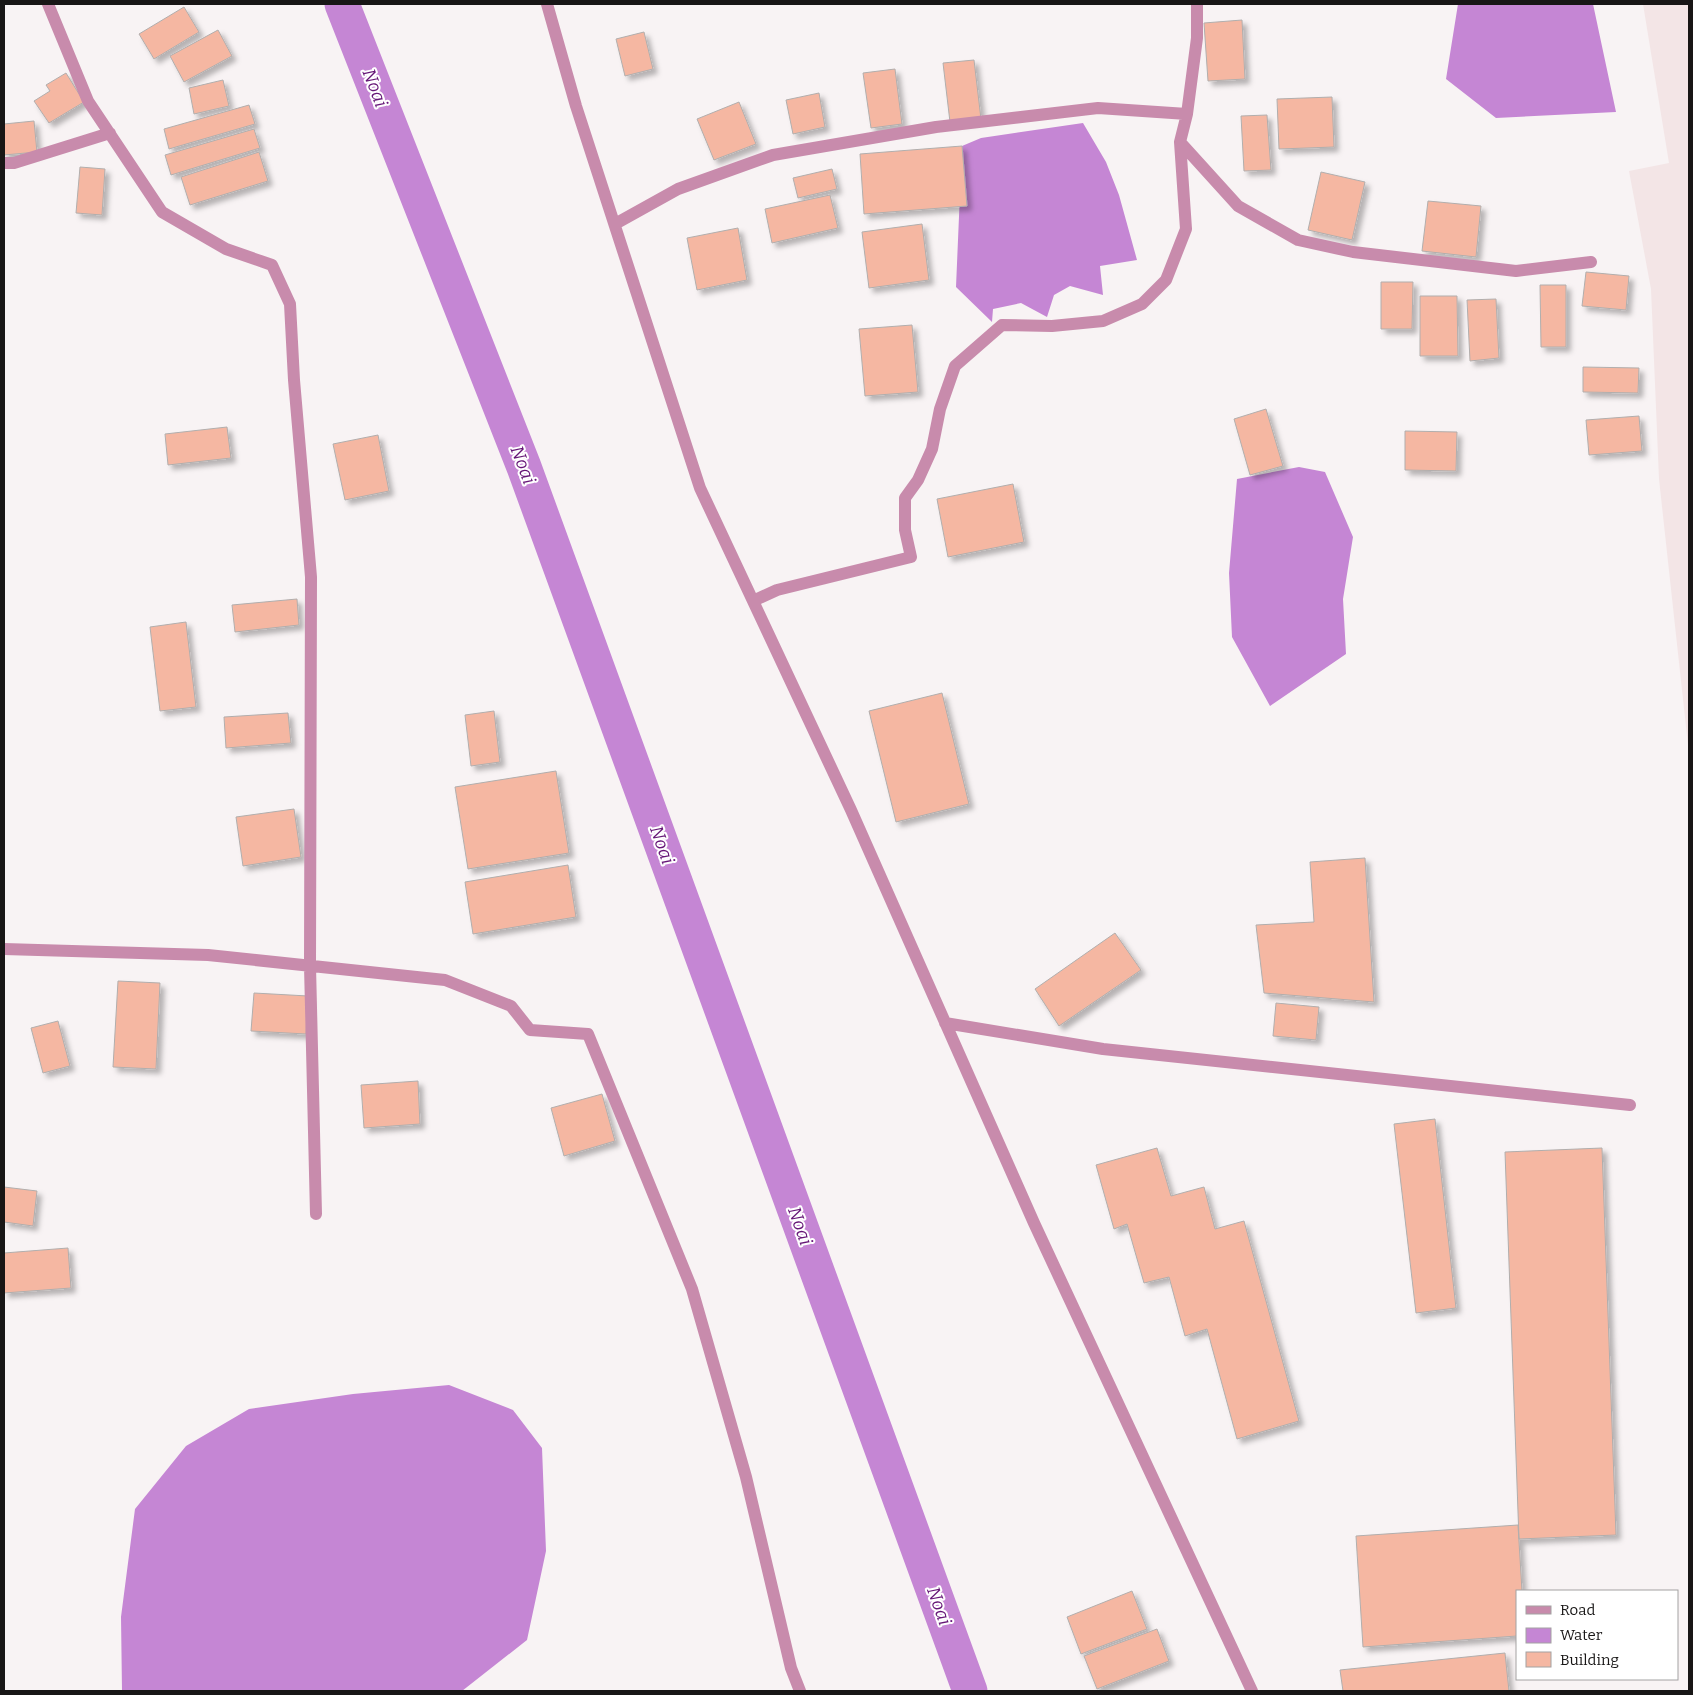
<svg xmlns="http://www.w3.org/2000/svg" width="1693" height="1695" font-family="Bitter,serif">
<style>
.built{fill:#f3e5e6}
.water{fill:#c586d4}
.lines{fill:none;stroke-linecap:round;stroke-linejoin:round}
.canal{stroke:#c586d4;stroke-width:35}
.building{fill:#f5b7a2;stroke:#b1aead;filter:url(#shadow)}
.minor{stroke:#c88bac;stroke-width:12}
.labels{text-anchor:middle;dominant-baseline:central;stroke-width:4;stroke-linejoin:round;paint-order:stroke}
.water-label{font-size:18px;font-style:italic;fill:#651676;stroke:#fff}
</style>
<defs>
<filter id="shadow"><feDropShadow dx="4.5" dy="4.5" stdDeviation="2.5" flood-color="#0004"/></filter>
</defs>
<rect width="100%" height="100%" fill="#f8f3f4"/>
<path class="built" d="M1643,4H1689V754L1659,479L1651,289L1629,171L1669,163Z"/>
<path class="water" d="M1458,4H1593L1616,112L1496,118L1446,79Z
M1083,123L1106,162L1119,195L1137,260L1100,266L1103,295L1070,286L1054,295L1047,317L1021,303L993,309L992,322L956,287L962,146L981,138Z
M1299,467L1325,472L1353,537L1343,599L1346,654L1270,706L1232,637L1229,573L1237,479Z
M449,1385L513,1410L542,1448L546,1551L527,1640L462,1691H122L121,1617L135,1509L186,1446L249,1409L353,1394Z"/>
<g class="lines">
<path class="canal" d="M342,4L524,467L970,1691"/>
</g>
<path class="building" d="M184,7L199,32L154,59L139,34Z
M1242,20L1245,79L1208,81L1204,23Z
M218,30L232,56L184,82L170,56Z
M644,32L653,69L625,76L616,39Z
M974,60L981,119L950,122L943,63Z
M895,69L902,124L871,128L863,73Z
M66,73L84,102L49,123L34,101L50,91L46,85Z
M223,80L229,106L194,114L189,88Z
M819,93L825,127L793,134L786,100Z
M1332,97L1334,147L1279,149L1277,99Z
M739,102L756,144L714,160L697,119Z
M249,105L255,124L169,149L164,129Z
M1267,115L1271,170L1244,171L1241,116Z
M34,121L37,152L4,155V124Z
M254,129L260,148L171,175L165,155Z
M962,146L967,206L864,214L860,154Z
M259,152L268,181L190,205L181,177Z
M80,167L105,169L102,215L76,213Z
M832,169L837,189L798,198L793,178Z
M1321,172L1365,182L1352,240L1308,230Z
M830,195L838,228L772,243L765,209Z
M1428,201L1481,206L1476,257L1422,251Z
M922,224L929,280L869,288L862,232Z
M738,228L747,280L697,290L687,238Z
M1586,272L1629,276L1626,310L1582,306Z
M1381,282H1413L1412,329H1381Z
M1540,285H1566V347H1541Z
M1420,296H1457L1458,356H1420Z
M1496,299L1499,358L1470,361L1467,300Z
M912,325L918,392L865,396L859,329Z
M1583,367L1639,368L1638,393L1583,392Z
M1266,409L1283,466L1250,475L1234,419Z
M1639,416L1642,451L1589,455L1586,420Z
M227,427L231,458L168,465L165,434Z
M1405,431L1457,432L1456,471L1405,470Z
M378,435L389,491L345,500L333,444Z
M1013,484L1024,542L948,557L937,499Z
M297,599L299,625L235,632L232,605Z
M186,622L196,707L160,711L150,627Z
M942,693L969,804L896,822L869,711Z
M494,711L500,762L471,766L465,715Z
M288,713L291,743L226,748L224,717Z
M556,771L569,853L468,869L455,787Z
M294,809L301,857L243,866L236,817Z
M1365,858L1374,1002L1264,993L1256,925L1314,922L1310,862Z
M568,865L576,917L473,934L465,882Z
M1115,933L1141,970L1059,1026L1035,989Z
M118,981L160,983L156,1069L113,1067Z
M254,993L308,996L306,1034L251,1031Z
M1276,1003L1319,1007L1316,1040L1273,1036Z
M58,1021L70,1066L43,1073L31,1028Z
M418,1081L420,1124L364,1128L361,1085Z
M602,1094L615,1141L564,1156L551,1108Z
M1435,1119L1456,1308L1416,1313L1394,1124Z
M1157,1148L1171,1196L1204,1187L1215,1229L1244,1221L1299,1421L1237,1439L1207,1329L1185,1336L1169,1277L1144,1283L1127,1224L1114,1229L1096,1165Z
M1602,1148L1616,1535L1519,1539L1505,1152Z
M4,1187L37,1191L33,1226L4,1222Z
M68,1248L71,1288L4,1293V1253Z
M1518,1525L1522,1591H1517V1636L1363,1647L1356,1536Z
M1132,1591L1147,1629L1081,1654L1067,1617Z
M1157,1629L1169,1661L1097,1689L1084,1656Z
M1505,1653L1509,1691H1343L1340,1670Z"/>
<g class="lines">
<path class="minor" d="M48,4L88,101L162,212L226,249L272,265L290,304L294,380L311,577L310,966L316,1214
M547,4L576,106L700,488L851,810L1034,1223L1252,1691
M1187,114L1180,142L1238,206L1298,240L1353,252L1516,271L1591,262
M4,163H14L110,133
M615,224L678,189L773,155L936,127L1098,108L1187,114L1197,38V4
M753,601L777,590L911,557L905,530V498L918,480L932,449L940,409L955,366L1002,325L1052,326L1103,321L1142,304L1166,280L1186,229L1180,142
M4,949L208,955L445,980L511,1006L530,1030L588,1034L692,1289L746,1477L791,1668L800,1691
M945,1023L1103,1049L1630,1105"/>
</g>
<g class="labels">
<g class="water-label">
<text transform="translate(375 88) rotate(69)">Noai</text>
<text transform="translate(523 465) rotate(69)">Noai</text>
<text transform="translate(662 845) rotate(70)">Noai</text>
<text transform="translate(800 1226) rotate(70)">Noai</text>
<text transform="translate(939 1606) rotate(70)">Noai</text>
</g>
</g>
<rect width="1693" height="1695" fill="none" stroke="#181616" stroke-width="10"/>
<rect x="1516" y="1590" width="162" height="90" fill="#ffffff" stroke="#a3a2a2"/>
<rect x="1526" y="1606" width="25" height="8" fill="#c88bac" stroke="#a3a2a2"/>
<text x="1560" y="1615" font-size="15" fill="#181616">Road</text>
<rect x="1526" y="1628" width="25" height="15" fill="#c586d4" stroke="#a3a2a2"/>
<text x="1560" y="1640" font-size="15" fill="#181616">Water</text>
<rect x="1526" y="1652" width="25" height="15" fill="#f5b7a2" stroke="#a3a2a2"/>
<text x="1560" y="1665" font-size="15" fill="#181616">Building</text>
</svg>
